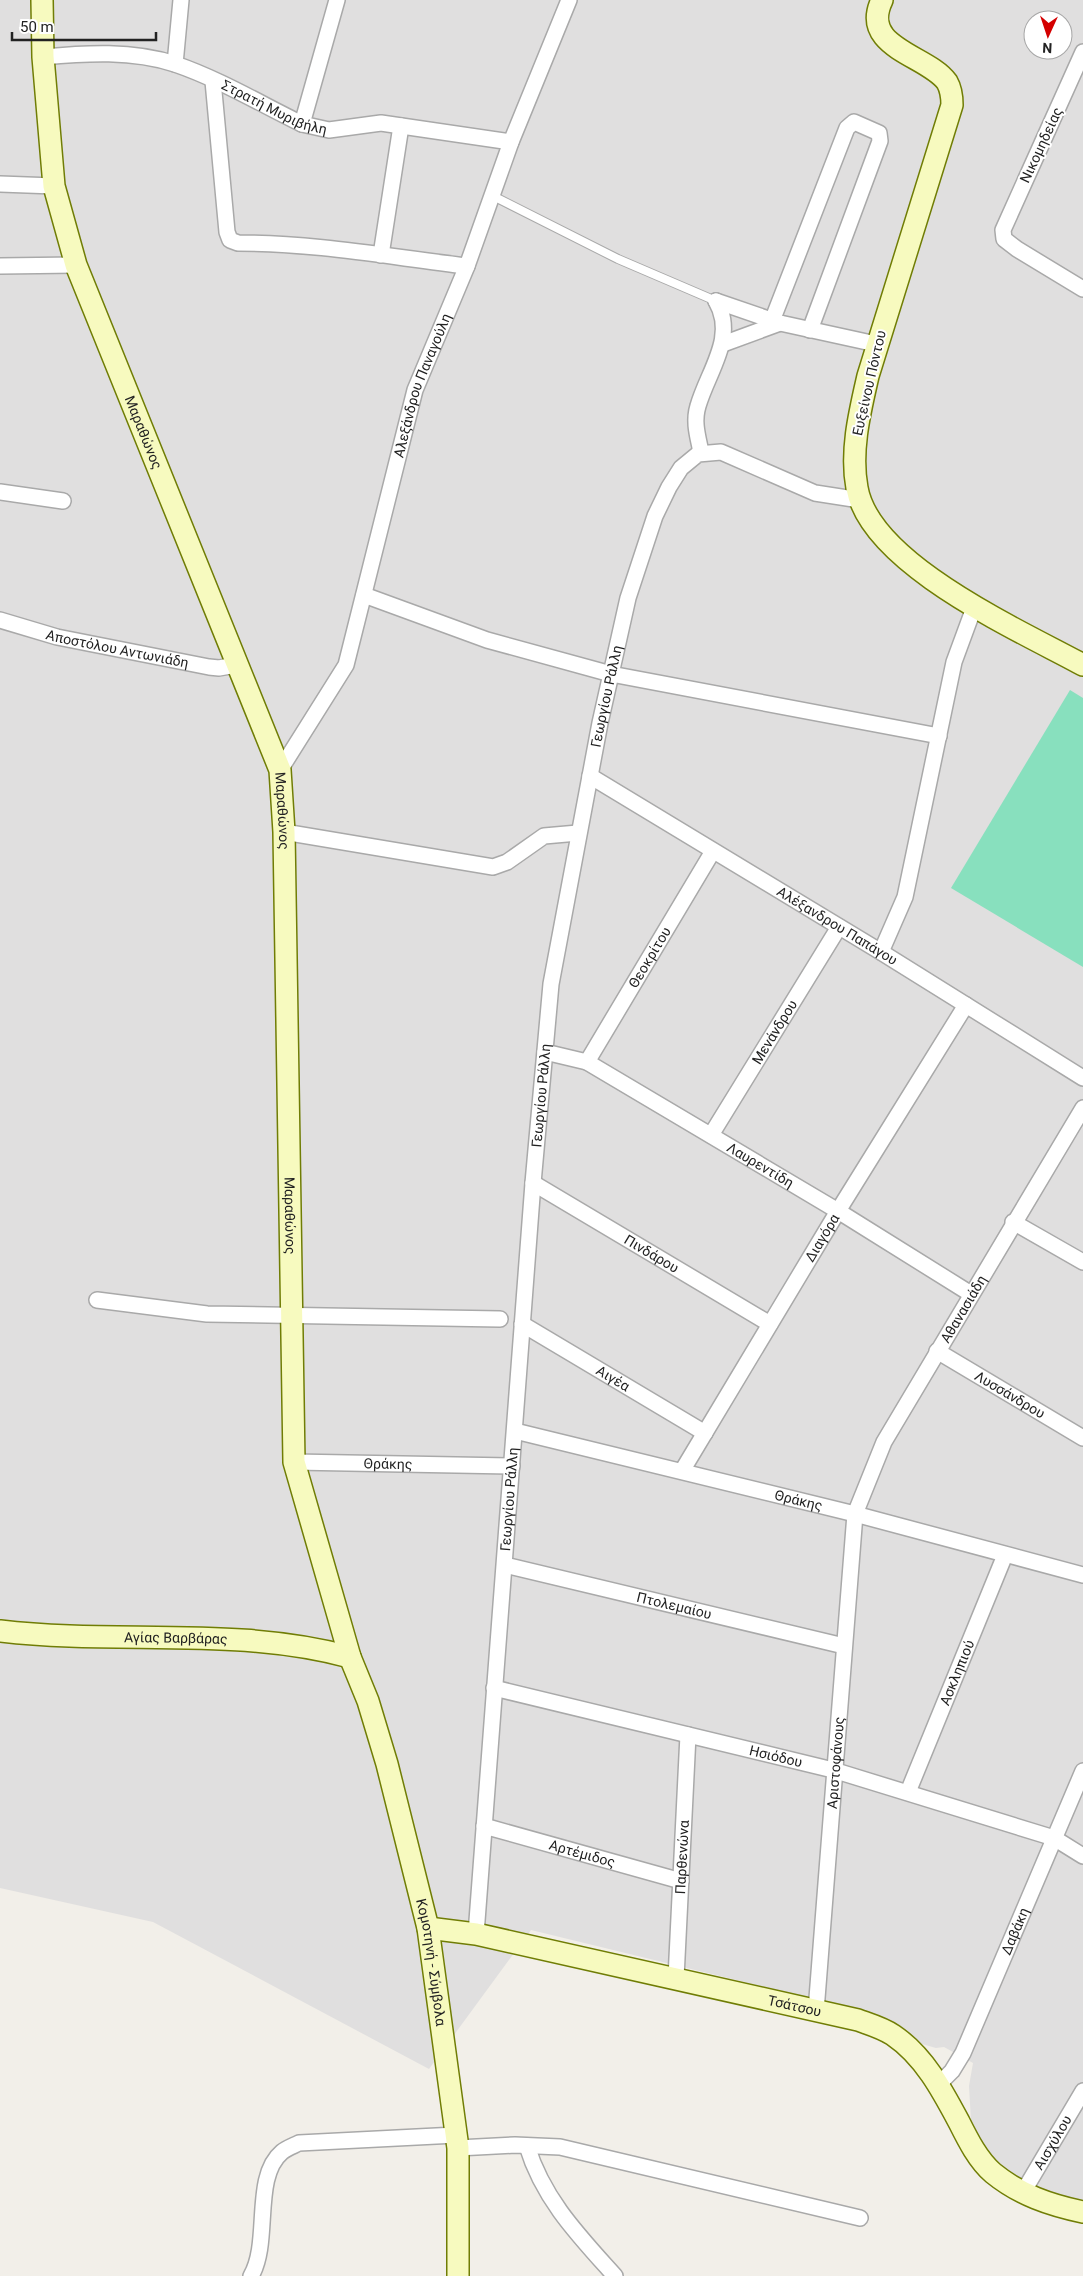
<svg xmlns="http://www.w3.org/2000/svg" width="1083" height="2276" font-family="Roboto,sans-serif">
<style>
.residential{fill:#e0dfdf;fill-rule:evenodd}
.pitch{fill:#88e0be}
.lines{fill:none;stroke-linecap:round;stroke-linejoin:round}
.lane-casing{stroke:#a9a9a9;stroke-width:10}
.street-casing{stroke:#a9a9a9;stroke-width:18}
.secondary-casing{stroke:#707d05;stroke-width:24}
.lane{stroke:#fff;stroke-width:8}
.street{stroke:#fff;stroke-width:15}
.secondary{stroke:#f7fabf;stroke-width:21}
.labels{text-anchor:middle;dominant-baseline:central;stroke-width:4;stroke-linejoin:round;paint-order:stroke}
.street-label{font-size:14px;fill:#222;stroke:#fff}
</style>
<rect width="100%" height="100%" fill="#f2efe9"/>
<path class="residential" d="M0,0H1083V2200L1054,2198L1036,2193L994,2162L974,2132L971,2121L969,2086L973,2063L944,2047L936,2048L922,2044L876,2014L531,1930L429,2069L153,1922L0,1888ZM1033,20H1063V50H1033Z"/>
<path class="pitch" d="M1070,690L1083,698V967L951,888Z"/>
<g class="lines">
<defs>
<path id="lane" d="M491,195L618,259L716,301"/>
<g id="street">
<path d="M1083,52L1003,230L1004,239L1017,249L1083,289"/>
<path id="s1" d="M43,57C86,53 132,50 175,64C219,79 261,104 302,124L329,130L381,123L511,142"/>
<path d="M175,64L181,0"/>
<path d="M213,81L227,232L230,240L238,243C316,243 390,257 467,266"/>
<path d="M302,124L337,0"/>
<path d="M0,184L54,186"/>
<path d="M381,255L401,126"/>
<path d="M0,266L76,265"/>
<path d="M716,301L780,323L876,344"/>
<path d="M772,321L847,128L854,122L879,133L880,141L810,330"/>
<path d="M723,344L780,323"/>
<path d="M701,452C698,437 693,422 698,406C708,371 737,337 716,301"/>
<path d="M0,492L63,501"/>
<path d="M364,595L487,640L611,674L939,736"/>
<path id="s2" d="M0,620L57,637L209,667L219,668L236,665"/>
<path id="s3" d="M280,770L346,665L415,390L467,266L511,142L569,0"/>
<path id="s4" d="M590,776L881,952L1083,1078"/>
<path d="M284,832L493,867L507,862L544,836L578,833"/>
<path d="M881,952L905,897L954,662L975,605"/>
<path id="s5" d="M545,1052L587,1062L838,1211L971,1294"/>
<path id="s6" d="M587,1062L713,851"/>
<path id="s7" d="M711,1135L839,927"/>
<path id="s8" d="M533,1183L770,1324"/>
<path d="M1013,1222L1083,1262"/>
<path d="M97,1300L207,1314L500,1319"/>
<path id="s9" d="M522,1324L705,1433"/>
<path id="s10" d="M937,1351L1083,1438"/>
<path id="s11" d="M515,1431L855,1514L1083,1575"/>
<path id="s12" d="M294,1462L512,1466"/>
<path id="s13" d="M682,1471L838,1211L966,1005"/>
<path id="s14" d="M505,1565L844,1646"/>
<path id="s15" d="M494,1688L833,1770L1054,1838L1083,1856"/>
<path id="s16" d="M908,1792L1005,1555"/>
<path id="s17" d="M484,1826L681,1881"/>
<path id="s18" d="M476,1934L533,1183L551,984L600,723L628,598L655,516L669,487L681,468L698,454L721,452L815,493L860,500"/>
<path id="s19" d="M676,1978L688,1735"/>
<path id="s20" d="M816,2011L855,1514L884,1442L1083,1108"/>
<path id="s21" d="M939,2084L952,2071L963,2053L1083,1771"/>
<path d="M527,2146C543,2199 579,2236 615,2276"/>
<path d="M458,2148L515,2145L560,2147L860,2218"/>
<path id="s22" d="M1022,2194L1083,2091"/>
<path d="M251,2276C271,2242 252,2177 282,2152C287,2148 293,2146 299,2143L456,2135"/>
</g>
<g id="secondary">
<path id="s23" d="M42,0L43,57L54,186L76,265L280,770L284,832L294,1462L350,1657L368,1701L387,1764L428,1928L458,2148V2276"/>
<path d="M882,0C859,48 928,55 947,82C951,89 952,97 952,105L868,376C860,411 850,451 857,488C870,564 1019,630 1083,665"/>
<path id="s24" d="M0,1631C116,1645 236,1626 350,1657"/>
<path id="s25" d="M428,1928L476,1934L858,2020C869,2024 883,2028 893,2035C924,2056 942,2090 959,2122C968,2140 978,2160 993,2173C1020,2195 1050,2205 1083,2212"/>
</g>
</defs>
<use href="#lane" class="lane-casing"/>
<use href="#street" class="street-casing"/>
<use href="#secondary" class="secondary-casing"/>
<use href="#lane" class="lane"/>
<use href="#street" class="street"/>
<use href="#secondary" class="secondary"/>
</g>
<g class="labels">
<g class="street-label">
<text stroke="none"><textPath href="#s1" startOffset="242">Στρατή Μυριβήλη</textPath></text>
<text transform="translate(1041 145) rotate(-65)">Νικομηδείας</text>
<text transform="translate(869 383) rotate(-77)">Ευξείνου Πόντου</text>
<text stroke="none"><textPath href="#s3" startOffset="414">Αλεξάνδρου Παναγούλη</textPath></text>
<text stroke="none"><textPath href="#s23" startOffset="449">Μαραθώνος</textPath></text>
<text stroke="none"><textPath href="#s2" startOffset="121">Αποστόλου Αντωνιάδη</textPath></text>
<text stroke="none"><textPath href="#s18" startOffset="1246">Γεωργίου Ράλλη</textPath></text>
<text stroke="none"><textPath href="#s23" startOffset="854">Μαραθώνος</textPath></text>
<text stroke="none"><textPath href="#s4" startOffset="289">Αλέξανδρου Παπάγου</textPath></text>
<text stroke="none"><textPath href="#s6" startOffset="122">Θεοκρίτου</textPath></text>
<text stroke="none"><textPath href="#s7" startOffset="121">Μενάνδρου</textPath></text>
<text stroke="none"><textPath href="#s18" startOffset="841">Γεωργίου Ράλλη</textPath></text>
<text stroke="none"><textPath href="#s5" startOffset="245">Λαυρεντίδη</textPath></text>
<text stroke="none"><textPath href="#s23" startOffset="1259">Μαραθώνος</textPath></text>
<text stroke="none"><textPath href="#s13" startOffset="272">Διαγόρα</textPath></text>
<text stroke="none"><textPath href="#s8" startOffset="138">Πινδάρου</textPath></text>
<text stroke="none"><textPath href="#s20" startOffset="731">Αθανασιάδη</textPath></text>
<text stroke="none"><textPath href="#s9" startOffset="106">Αιγέα</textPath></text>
<text stroke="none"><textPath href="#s10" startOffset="85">Λυσσάνδρου</textPath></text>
<text stroke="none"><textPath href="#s12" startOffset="94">Θράκης</textPath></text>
<text stroke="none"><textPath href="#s18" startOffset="436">Γεωργίου Ράλλη</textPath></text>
<text stroke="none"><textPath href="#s11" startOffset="292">Θράκης</textPath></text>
<text stroke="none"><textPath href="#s14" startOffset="174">Πτολεμαίου</textPath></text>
<text stroke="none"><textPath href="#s24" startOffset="176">Αγίας Βαρβάρας</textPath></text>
<text stroke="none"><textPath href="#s16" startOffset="129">Ασκληπιού</textPath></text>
<text stroke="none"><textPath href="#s15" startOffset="290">Ησιόδου</textPath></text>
<text stroke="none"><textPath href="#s20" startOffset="249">Αριστοφάνους</textPath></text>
<text stroke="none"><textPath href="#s17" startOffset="102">Αρτέμιδος</textPath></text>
<text stroke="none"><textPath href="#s19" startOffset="121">Παρθενώνα</textPath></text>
<text stroke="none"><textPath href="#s21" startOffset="172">Δαβάκη</textPath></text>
<text stroke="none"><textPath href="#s23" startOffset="2025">Κομοτηνή - Σύμβολα</textPath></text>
<text stroke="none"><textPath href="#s25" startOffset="375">Τσάτσου</textPath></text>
<text stroke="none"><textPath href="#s22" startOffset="60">Αισχύλου</textPath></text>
</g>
</g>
<g transform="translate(1048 35) rotate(183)"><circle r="24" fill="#ffffff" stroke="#a7a7a7"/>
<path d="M0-4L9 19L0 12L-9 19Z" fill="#d40000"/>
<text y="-8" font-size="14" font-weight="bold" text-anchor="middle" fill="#222222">N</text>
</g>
<path d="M12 32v8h144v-8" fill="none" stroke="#222222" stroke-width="2.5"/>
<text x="20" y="32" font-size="15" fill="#222222" stroke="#ffffff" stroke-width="4" paint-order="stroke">50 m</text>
</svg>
